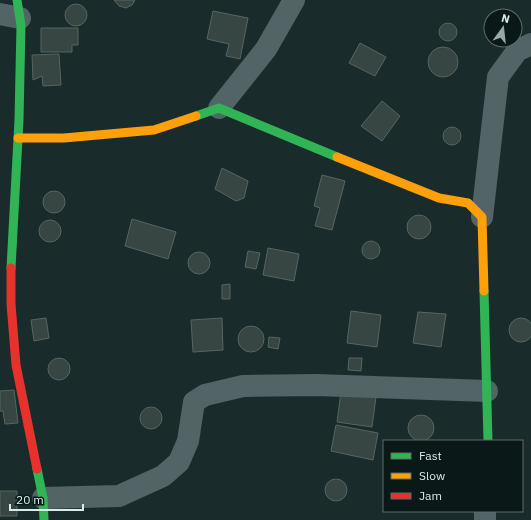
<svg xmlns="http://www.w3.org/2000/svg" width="531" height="520" font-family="'IBM Plex Sans',sans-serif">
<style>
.building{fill:#374643;stroke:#566561}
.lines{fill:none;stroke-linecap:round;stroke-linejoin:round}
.street{stroke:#526466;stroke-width:22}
.fast{stroke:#30b455;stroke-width:9}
.slow{stroke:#ff9f0a;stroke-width:9}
.jam{stroke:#e5322d;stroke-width:9}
</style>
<rect width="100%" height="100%" fill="#192c2b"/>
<path class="building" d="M114,0H135L132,5L126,8L119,6Z
M65 15a11 11 0 1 1 22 0a11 11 0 1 1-22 0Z
M213,11L248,18L240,59L226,56L229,44L207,39Z
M439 32a9 9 0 1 1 18 0a9 9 0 1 1-18 0Z
M41,28H78V45H72V52H41Z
M360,43L386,57L375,76L349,63Z
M428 62a15 15 0 1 1 30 0a15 15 0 1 1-30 0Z
M59,54L61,85L43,86L42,76L33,80L32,55Z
M382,101L400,116L382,141L361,126Z
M443 136a9 9 0 1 1 18 0a9 9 0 1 1-18 0Z
M222,168L248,181L244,198L236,201L215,189Z
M322,175L345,181L332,230L315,226L320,208L314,206Z
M43 202a11 11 0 1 1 22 0a11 11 0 1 1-22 0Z
M407 227a12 12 0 1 1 24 0a12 12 0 1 1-24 0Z
M132,219L176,232L168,259L125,246Z
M39 231a11 11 0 1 1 22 0a11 11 0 1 1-22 0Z
M362 250a9 9 0 1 1 18 0a9 9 0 1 1-18 0Z
M268,248L299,254L294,281L263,275Z
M248,251L260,253L256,269L245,267Z
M188 263a11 11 0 1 1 22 0a11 11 0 1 1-22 0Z
M230,284V299H222V285Z
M351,311L381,315L377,347L347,343Z
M418,312L446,314L441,347L413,343Z
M46,318L49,338L34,341L31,320Z
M222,318L223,350L193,352L191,320Z
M509 330a12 12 0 1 1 24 0a12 12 0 1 1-24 0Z
M238 339a13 13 0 1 1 26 0a13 13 0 1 1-26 0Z
M269,337L280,338L278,349L268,347Z
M349,358H362L361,371L348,370Z
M48 369a11 11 0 1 1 22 0a11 11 0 1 1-22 0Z
M14,390L18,423L5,424L3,411H0V391Z
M341,392L376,397L372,427L337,422Z
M140 418a11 11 0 1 1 22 0a11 11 0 1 1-22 0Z
M408 428a13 13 0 1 1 26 0a13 13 0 1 1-26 0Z
M336,425L378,433L373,460L331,451Z
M325 490a11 11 0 1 1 22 0a11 11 0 1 1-22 0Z
M0,491H17V516H0Z"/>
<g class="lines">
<path class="street" d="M0,14L20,18
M219,108L266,49L294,0
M482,217L498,77L517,51L531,44
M43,498L119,496L163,476L179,462L188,441L194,402L205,395L243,386L317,385L487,391
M485,520V511"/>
<path class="fast" d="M196,116L219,108L337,157
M11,268L19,120L21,25L17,0
M484,291L488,441
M37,469L43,498L44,520"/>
<path class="slow" d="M18,138H64L154,130L196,116
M337,157L439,198L468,203L482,217L484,291"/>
<path class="jam" d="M11,268V304L16,365L37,469"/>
</g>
<rect x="383" y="440" width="140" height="72" fill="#0a1917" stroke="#5d6d6b"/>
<rect x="391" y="453" width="20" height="6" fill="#30b455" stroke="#5d6d6b"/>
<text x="419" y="460" font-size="12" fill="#d9ece9">Fast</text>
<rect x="391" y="473" width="20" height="6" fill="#ff9f0a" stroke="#5d6d6b"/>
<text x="419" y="480" font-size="12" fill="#d9ece9">Slow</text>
<rect x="391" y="493" width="20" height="6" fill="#e5322d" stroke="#5d6d6b"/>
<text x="419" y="500" font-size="12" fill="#d9ece9">Jam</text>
<g transform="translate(503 28) rotate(15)"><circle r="19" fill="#0a1917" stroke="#5d6d6b"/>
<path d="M0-3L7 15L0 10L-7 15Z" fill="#96a9a6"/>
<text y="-6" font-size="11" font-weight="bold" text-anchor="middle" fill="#d9ece9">N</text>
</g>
<path d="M10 504v6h73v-6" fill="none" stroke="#d9ece9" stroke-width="2"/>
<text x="16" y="504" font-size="12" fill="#d9ece9" stroke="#0a1917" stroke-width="3" paint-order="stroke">20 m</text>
</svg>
